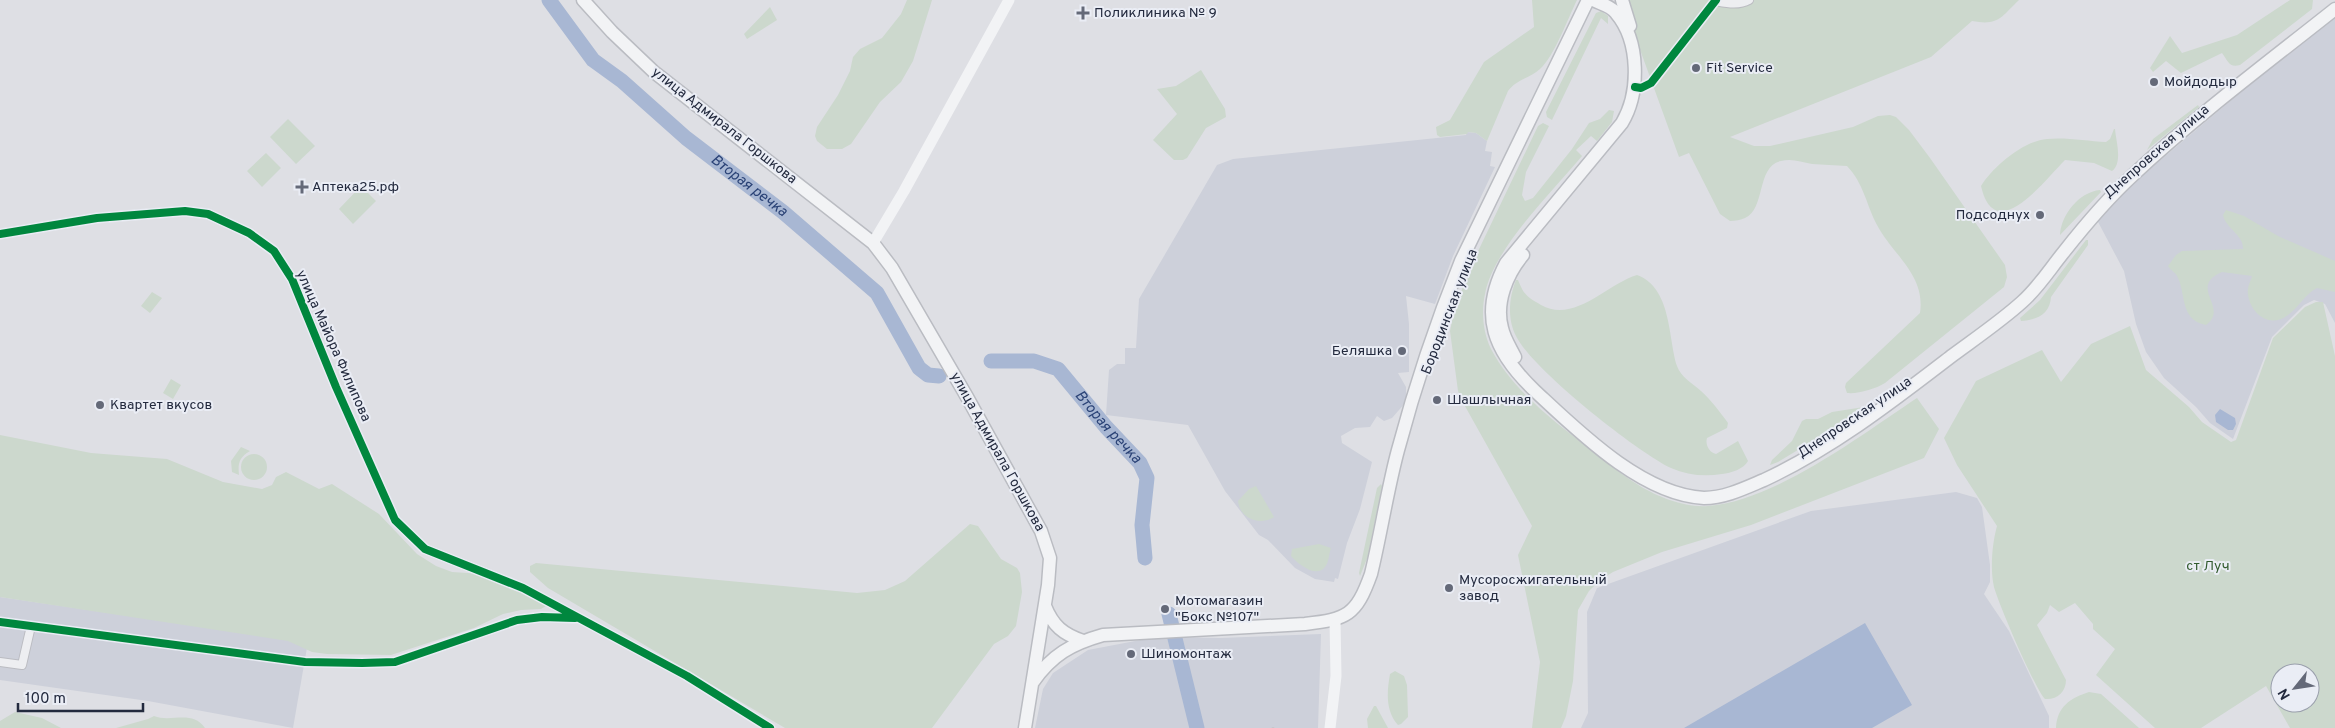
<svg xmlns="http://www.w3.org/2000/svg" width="2335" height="728" font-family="Overpass,sans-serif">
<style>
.built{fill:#cdd0da}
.green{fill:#ccd8cd;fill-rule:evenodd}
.water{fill:#a8b7d3}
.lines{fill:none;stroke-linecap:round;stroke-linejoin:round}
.river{stroke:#a8b7d3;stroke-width:15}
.minor-casing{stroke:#bbbcc2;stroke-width:10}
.primary-casing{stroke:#babcc2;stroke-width:15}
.minor{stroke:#edeef1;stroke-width:8}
.secondary{stroke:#f2f3f5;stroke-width:11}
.primary{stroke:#f2f3f5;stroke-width:12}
.rail{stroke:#c6c7cc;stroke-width:2.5;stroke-dasharray:2.5 5;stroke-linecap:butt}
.cycleway-casing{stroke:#eaedf5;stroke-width:11}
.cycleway{stroke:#00873e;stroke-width:8}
.poi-dot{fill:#646978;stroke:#eaedf5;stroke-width:2}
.labels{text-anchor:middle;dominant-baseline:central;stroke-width:4;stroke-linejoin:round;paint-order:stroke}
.poi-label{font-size:14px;fill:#232a3e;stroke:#eaedf5;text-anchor:start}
.street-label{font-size:14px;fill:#232a3e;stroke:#eaedf5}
.park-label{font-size:14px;fill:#325b2f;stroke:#eaedf5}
.water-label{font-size:15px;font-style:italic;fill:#2a4276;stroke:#eaedf5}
</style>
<rect width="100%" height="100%" fill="#dedfe4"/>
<path class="built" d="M2335,12V323L2325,304L2314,300L2304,305L2272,337L2233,439L2210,423L2196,407L2164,378L2146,352L2136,324L2124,271L2097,220L2130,186Z
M1467,132L1476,133L1487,141L1485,151L1492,152L1490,166L1495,167L1453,256L1435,304L1406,296L1409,324V372L1398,373L1406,387V402L1392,418L1384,421L1377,416L1370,427L1355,428L1341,436L1342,443L1372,462L1360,509L1347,543L1338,579L1335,578L1334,582L1315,579L1295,568L1268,540L1259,535L1225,491L1188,425L1106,415L1109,370L1117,364H1125V348H1136L1139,299L1217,165L1233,159L1466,135Z
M1956,492L1977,498L1982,507L1990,565V582L1984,594L2009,631L2049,716V728H1581L1588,713L1587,612L1597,588L1811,511Z
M0,597L308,642L293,728L148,701L0,680Z
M1321,634L1318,728H1035L1043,689L1053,673L1088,650L1156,637L1220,638Z"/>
<path class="green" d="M907,0H932L913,61L901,82L880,102L851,144L842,149H827L817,141L815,136L817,127L838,95L850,71L853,57L860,49L882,38L901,14Z
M1532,0H1577C1568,18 1554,57 1540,69C1530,78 1516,80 1508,91L1487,141L1476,133L1468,132L1467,134L1440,137L1437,135L1436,127L1450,120L1484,62L1534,27Z
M1622,0H2019C2001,17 1999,26 1972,21L1931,57L1730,137L1754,146H1770L1853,127L1878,116L1890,115L1896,117L1909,130L1930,158L2005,265L2007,277L2004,287L1885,383C1875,389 1859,394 1847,393L1845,387L1846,383L1920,313C1926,275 1892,254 1877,225C1866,204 1864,184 1847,166C1835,165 1823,165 1812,164C1801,162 1792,158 1781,161C1756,166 1766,209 1745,218C1741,220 1735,221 1730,221L1720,214L1689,153L1679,157Z
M2290,0H2313L2312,9L2240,65C2229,68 2228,61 2222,53L2181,73L2166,61L2153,72L2150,68L2170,36L2182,53L2237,35Z
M770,7L777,20L747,39L744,34Z
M1601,11L1608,16V24L1601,18L1552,120L1547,117L1546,112L1596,13Z
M1201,70L1225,109L1226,117L1206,128L1187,158L1183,160H1174L1153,140L1177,114L1157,89L1176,86Z
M2198,105L2199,107L2147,150L2153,139Z
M1609,110L1614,111L1612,122L1597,141L1591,136L1576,150L1582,156C1553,191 1493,249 1485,294C1481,312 1483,332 1491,349C1513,391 1555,422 1591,450C1607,462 1623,476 1640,486C1658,497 1686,508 1708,506C1775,501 1861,435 1917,398L1939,429L1924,458L1751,525L1662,552L1613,572L1600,580L1589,591L1578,610L1573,681L1566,716L1561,728H1532L1540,662L1518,555L1532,526L1461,399L1458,391L1450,331L1454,311L1470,268L1538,126L1543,123L1549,126L1526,172L1522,195L1525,201L1533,198L1572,149L1589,123L1600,119Z
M288,119L315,146L296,164L270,137Z
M2114,129H2115C2116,141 2123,163 2112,171L2094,163L2065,160C2044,181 1995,247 1981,186C1993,167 2023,141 2047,139C2065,137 2087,141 2106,142L2110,139Z
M266,153L281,168L262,187L247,171Z
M361,186L376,201L353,224L339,209Z
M2100,190L2101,192L2060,235C2061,215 2079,192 2100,190Z
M2226,210L2244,216L2278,236L2335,261V292L2317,288C2304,295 2299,307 2288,315C2270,329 2251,314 2248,295C2247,287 2250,283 2252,276L2222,272C2187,287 2230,308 2206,325C2180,320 2186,295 2178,278C2176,272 2171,271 2168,266L2176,255L2182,251L2243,249C2244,235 2226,229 2223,215Z
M2086,240H2088V245L2051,297C2050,314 2037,320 2021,321L2020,318L2040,300Z
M1637,275C1672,288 1668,338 1677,366C1681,377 1692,383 1701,391C1711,400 1720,412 1728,423L1727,428L1707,438C1705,444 1709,453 1716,454L1738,441L1748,461C1744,469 1731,473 1722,474C1704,477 1687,475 1671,468C1636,451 1532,369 1516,336C1507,319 1509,297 1516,280H1518C1524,295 1527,297 1541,305C1574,324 1607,284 1637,275Z
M152,292L162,298L150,313L141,306Z
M2316,302H2323L2335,356V728H2290L2266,686L2201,728H2155L2096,675L2115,649L2093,629V624L2075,603L2059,612L2050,605L2047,613L2037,625L2066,680C2066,692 2057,700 2045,699C2035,689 1999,605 1994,587C1990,570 1992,544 1997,526L1957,465L1944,438L1976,381L2042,350L2061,382L2091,344L2130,326L2146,370L2189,407L2202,422L2231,442L2236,440L2273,338L2305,307ZM2280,673H2310V703H2280Z
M171,379L181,385L173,399L163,393Z
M1864,407V410L1778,462L1770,465L1772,460L1792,441L1802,421L1806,419H1818L1832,412Z
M0,435L91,453L167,459L223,482L262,489L272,485L276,477L286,472L319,489L332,484L379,514L417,554L436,566L452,572L483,574L545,601L546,606L541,609L521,610L503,614L474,628L391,655L327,654L312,652L288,641L0,597Z
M241,447L250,451C238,458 238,465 239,475L232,472L231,461Z
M241 467a13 13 0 1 1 26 0a13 13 0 1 1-26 0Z
M1381,484L1382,486L1368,556L1360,576L1359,573L1377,488Z
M1256,486L1274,517C1260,526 1240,519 1238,501L1249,489Z
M970,524L978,526L1001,559L1017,568L1020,573L1022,592L1016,626L1008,636L994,644L932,728H785L548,588L530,572V566L536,563L857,593L885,590L905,581Z
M1319,544L1331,548C1329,553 1329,562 1325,567C1316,579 1297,563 1291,556L1292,549Z
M1395,671L1404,676L1407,685L1408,717L1401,724L1398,725C1385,711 1387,691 1390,674Z
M2089,692L2101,694L2139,728H2056C2057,707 2070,698 2089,692Z
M1374,706H1376L1388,728H1368L1367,719Z
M15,712L42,718L61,728H0V721Z
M154,716C171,723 192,709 205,728H116L148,719Z"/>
<path class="water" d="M2220,409L2235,418L2236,424L2233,430H2228L2216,422L2215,415Z
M1865,623L1912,705L1872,728H1684Z"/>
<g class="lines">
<g class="river">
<path id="s1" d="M549,0L593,60L622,81L686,138L783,212L877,293L919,368L928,375L939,376"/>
<path id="s2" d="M991,361H1034L1058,369L1106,427L1140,463L1147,478L1142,525L1145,558"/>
<path d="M1169,614L1197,728"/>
</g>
<defs>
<path id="minor" d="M1715,1C1726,3 1738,6 1749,0
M1635,87L1641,88L1651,83L1716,0
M0,234L97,218L185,211L208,214L249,233L274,251L292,279L336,387L395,520L425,549L523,588L687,676L770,728
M0,622L305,662L362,663L395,662L517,620L542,617L575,618
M0,662L22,665L31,626"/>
<path id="primary" d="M583,0L612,32L654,72L873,243L892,268L967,397L1041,531L1050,558L1048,585L1025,728
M1593,0C1601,4 1611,6 1616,13C1640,41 1640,93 1622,123L1506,263C1478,315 1494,352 1535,391C1578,431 1642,495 1704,498C1725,498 1745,488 1764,480C1833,448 1893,401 1953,355C1976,338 2001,321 2022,302C2038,288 2050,269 2063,253C2085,225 2107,199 2133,175C2196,116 2267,63 2335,9
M1622,0L1630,26
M1515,357C1510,347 1504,338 1502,328C1495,303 1507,274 1523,255
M1045,606C1053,626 1063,634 1083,641
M1033,682C1052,655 1071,644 1103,635L1305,624C1347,619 1356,616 1371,574C1381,533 1387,491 1398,450C1415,386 1436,323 1461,261L1588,0"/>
</defs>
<use href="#minor" class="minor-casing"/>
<use href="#primary" class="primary-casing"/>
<use href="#minor" class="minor"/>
<path class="secondary" d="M873,243L904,191L1009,0
M1330,728L1336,676L1335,620"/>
<use href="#primary" class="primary"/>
<path class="rail" d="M1273,727V728"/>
<defs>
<path id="cycleway" d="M1635,87L1641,88L1651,83L1716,0
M0,234L97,218L185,211L208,214L249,233L274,251L292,279L336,387L395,520L425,549L523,588L687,676L770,728
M0,622L305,662L362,663L395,662L517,620L542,617L575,618"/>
</defs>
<use href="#cycleway" class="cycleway-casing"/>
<use href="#cycleway" class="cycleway"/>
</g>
<g class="poi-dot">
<path d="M1080.5 5.5h5v5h5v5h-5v5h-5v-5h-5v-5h5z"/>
<circle cx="1696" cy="68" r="5"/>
<circle cx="2154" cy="82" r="5"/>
<path d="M299.5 179.5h5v5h5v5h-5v5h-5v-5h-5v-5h5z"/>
<circle cx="2040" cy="215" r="5"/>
<circle cx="1402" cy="351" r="5"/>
<circle cx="1437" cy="400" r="5"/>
<circle cx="100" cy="405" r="5"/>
<circle cx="1449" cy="588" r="5"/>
<circle cx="1165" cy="609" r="5"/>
<circle cx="1131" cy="654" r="5"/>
</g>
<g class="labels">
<g class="poi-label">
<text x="1094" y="13">Поликлиника № 9</text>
<text x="1706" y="68">Fit Service</text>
<text x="2164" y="82">Мойдодыр</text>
<text x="312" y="187">Аптека25.рф</text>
<text x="2030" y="215" text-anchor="end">Подсоднух</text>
<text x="1392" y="351" text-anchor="end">Беляшка</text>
<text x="1447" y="400">Шашлычная</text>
<text x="110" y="405">Квартет вкусов</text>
<text x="1459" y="580">Мусоросжигательный<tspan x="1459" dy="16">завод</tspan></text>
<text x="1175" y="601">Мотомагазин<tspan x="1175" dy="16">"Бокс №107"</tspan></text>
<text x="1141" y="654">Шиномонтаж</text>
</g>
<g class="street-label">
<text transform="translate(724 126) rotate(38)">улица Адмирала Горшкова</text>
<text transform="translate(2157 152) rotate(-41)">Днепровская улица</text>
<text transform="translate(1450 312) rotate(-69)">Бородинская улица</text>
<text transform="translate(333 346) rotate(66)">улица Майора Филипова</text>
<text transform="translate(1855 418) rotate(-34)">Днепровская улица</text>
<text transform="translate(997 452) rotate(61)">улица Адмирала Горшкова</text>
</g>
<g class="park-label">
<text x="2208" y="566">ст Луч</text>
</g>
<g class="water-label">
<text stroke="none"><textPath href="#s1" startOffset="275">Вторая речка</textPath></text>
<text stroke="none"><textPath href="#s2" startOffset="145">Вторая речка</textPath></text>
</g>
</g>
<g transform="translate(2295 688) rotate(240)"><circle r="24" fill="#eaedf5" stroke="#9a9fac"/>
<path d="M0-4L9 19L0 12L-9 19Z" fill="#646978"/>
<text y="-8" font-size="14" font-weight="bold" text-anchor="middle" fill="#232a3e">N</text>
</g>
<path d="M18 703v8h125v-8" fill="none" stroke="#232a3e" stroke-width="2.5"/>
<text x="25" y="703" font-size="15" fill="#232a3e" stroke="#eaedf5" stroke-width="4" paint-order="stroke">100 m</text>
</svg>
